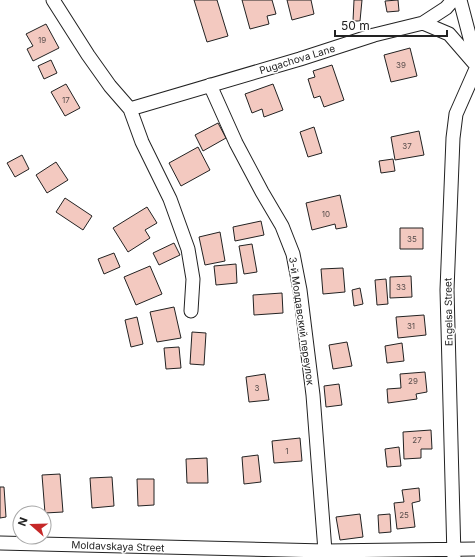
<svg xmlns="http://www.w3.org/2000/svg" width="475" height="557" font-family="Inter,sans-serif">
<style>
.building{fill:#f3c9c0;stroke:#222}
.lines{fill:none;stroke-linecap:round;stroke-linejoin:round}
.street-casing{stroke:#222;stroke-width:15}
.street{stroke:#fff;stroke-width:13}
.labels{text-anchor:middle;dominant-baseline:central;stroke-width:3;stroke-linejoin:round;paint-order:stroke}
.number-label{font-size:8px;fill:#564c4a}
.street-label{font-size:10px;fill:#222;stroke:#fff}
</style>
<rect width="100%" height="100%" fill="#fff"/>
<path class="building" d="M194,0H217L228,36L207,42Z
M242,0H272L276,14L267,16L269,24L250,29Z
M287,0H311L314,14L292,20Z
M354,0H362L360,21H353Z
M398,0L399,11L387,12L385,1Z
M46,24L59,48L33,61L27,49L33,46L26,34Z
M410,48L417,76L391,82L384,55Z
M51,60L57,73L44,79L38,66Z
M332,65L344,100L324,107L320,96L314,98L308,79L315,77L313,71Z
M66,84L80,108L65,116L51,92Z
M273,84L283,110L264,117L262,109L252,113L245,94Z
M218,123L226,138L203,151L195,135Z
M314,127L322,153L308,157L300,132Z
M419,131L424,155L395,160L391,137Z
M198,147L210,170L181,186L169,163Z
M22,155L29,169L15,177L7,163Z
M393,159L395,171L381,173L379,161Z
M56,162L68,180L47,193L36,175Z
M340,195L347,227L336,229L335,224L312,230L306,203Z
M65,198L92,216L83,230L56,212Z
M147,207L157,223L145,230L150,238L128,252L113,228Z
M261,221L264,235L235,241L233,227Z
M400,228H423V249H400Z
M220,232L225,261L205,265L199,237Z
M174,243L180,255L159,265L153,253Z
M252,244L257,272L244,274L239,246Z
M114,253L120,267L104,274L98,259Z
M236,264L237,283L216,285L214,266Z
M150,266L162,294L136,305L124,277Z
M343,268L345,292L323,294L321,269Z
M411,276L412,297L390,298V277Z
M386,279L388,304L377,305L375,280Z
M360,288L363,304L354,306L352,290Z
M282,293L283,313L254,315L253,295Z
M174,307L181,338L157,342L150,312Z
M424,315L426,335L398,338L396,317Z
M137,317L143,344L131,347L125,320Z
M192,332L206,333L204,365L190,364Z
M347,342L352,366L333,369L329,345Z
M402,343L404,361L387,363L385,346Z
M179,347L181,368L166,369L164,348Z
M425,372L427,392L416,394L417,399L388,403L387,389L401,388L400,374Z
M265,374L269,400L249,402L246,377Z
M339,384L342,405L326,407L324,386Z
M431,430L432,449H421V458L404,459L403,432Z
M300,438L302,461L274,463L272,441Z
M399,447L401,466L387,467L385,449Z
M258,455L261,482L244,484L242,457Z
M207,458L208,483H187L186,459Z
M60,474L63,512L45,513L42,475Z
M112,477L114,506L92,508L90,478Z
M137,479H154V505L138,506Z
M0,487H4L6,517L0,518Z
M419,488L420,501L412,503L415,527L397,529L394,503L404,502L402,490Z
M360,514L363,537L340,540L336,517Z
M390,514L391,532L379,533L378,515Z"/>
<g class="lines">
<defs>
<path id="street" d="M53,0L88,55L110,86L130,109L142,142L170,199L188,249L193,279L191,311
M460,0L475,57
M423,23L446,8L453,0
M210,85L236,143L262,192L282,226L293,254L300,290L313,395L325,551
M130,109L300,59L374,35L423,23L449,34L475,64
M0,543L325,551L475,549
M454,557L447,290L453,138L456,114L475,71"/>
</defs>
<use href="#street" class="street-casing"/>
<use href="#street" class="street"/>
</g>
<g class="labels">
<g class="number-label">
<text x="42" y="40">19</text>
<text x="401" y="65">39</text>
<text x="66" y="100">17</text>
<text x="407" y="146">37</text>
<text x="326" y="214">10</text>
<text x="412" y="239">35</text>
<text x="401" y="287">33</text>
<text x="411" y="326">31</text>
<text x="413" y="381">29</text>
<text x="257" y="388">3</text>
<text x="417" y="440">27</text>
<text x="287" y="451">1</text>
<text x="404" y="515">25</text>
</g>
<g class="street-label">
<text transform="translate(297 59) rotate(-17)">Pugachova Lane</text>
<text transform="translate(448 312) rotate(-91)">Engelsa Street</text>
<text transform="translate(302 321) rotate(82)">3-й Молдавский переулок</text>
<text transform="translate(118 546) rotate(2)">Moldavskaya Street</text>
</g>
</g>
<g transform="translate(32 525) rotate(290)"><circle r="19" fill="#ffffff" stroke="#a7a7a7"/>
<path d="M0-3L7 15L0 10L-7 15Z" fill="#c62828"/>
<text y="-6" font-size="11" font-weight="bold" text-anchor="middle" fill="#222222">N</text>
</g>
<path d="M335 30v6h112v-6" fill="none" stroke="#222222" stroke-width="2"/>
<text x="341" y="30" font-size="12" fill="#222222" stroke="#ffffff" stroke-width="3" paint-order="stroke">50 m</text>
</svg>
